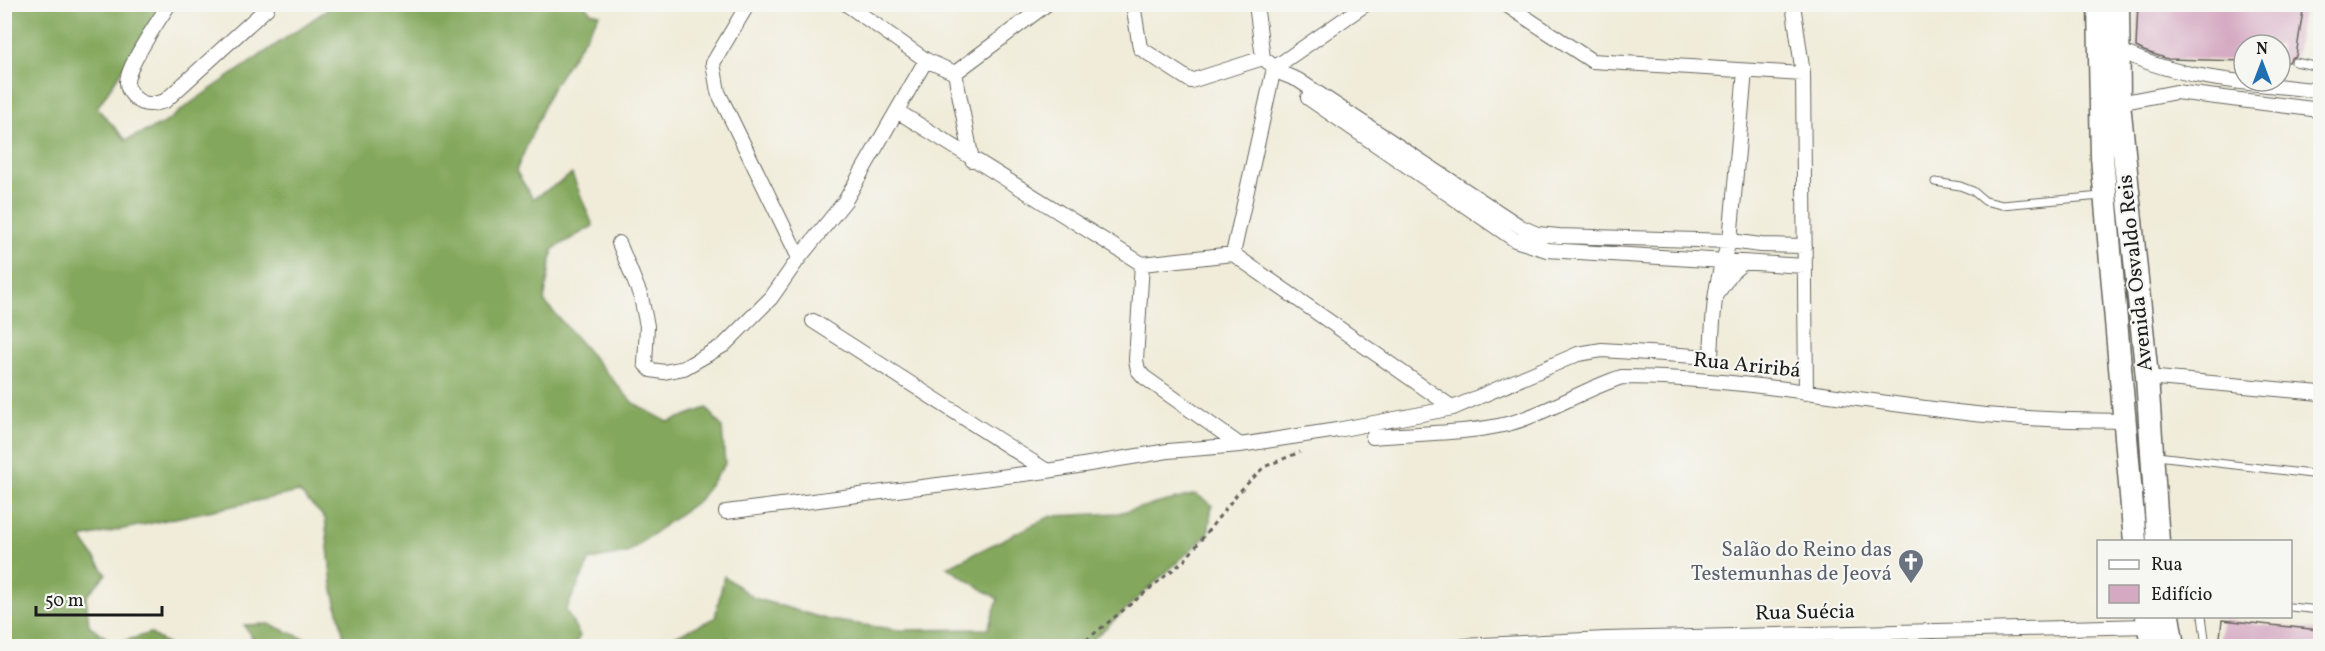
<svg xmlns="http://www.w3.org/2000/svg" width="2325" height="651" font-family="Vollkorn,serif">
<style>
.forest{fill:#83a75c;stroke:#50623c;stroke-width:1.5}
.building{fill:#d5a9c2}
.lines{fill:none;stroke-linecap:round;stroke-linejoin:round}
.service-casing{stroke:#66655e;stroke-width:9}
.minor-casing{stroke:#66655e;stroke-width:16}
.primary-casing{stroke:#66655e;stroke-width:25}
.path{stroke:#66655e;stroke-width:3;stroke-dasharray:4.5 4.5;stroke-linecap:butt}
.service{stroke:#fff;stroke-width:7}
.minor{stroke:#fff;stroke-width:14}
.primary{stroke:#fff;stroke-width:22}
.labels{text-anchor:middle;dominant-baseline:central;stroke-width:4.5;stroke-linejoin:round;paint-order:stroke}
.street-label{font-size:21px;fill:#1c1c1c;stroke:#f6f6f2}
.worship-label{font-size:21px;fill:#5b616d;stroke:#f6f6f2;text-anchor:end}
</style>
<rect width="100%" height="100%" fill="#f6f6f2"/>
<filter id="ink" filterUnits="userSpaceOnUse"><feTurbulence type="fractalNoise" baseFrequency=".0167" numOctaves="2"/><feDisplacementMap in="SourceGraphic" scale="12" xChannelSelector="R" yChannelSelector="G"/><feConvolveMatrix kernelMatrix="1 2 1 2 8 2 1 2 1" color-interpolation-filters="sRGB"/></filter>
<filter id="wash" filterUnits="userSpaceOnUse"><feTurbulence type="fractalNoise" baseFrequency=".008" numOctaves="4" result="noise"/><feDisplacementMap in="SourceGraphic" scale="24" xChannelSelector="R" yChannelSelector="G"/><feGaussianBlur stdDeviation="1.35" result="paint"/><feColorMatrix in="noise" values="0 0 0 0 0 0 0 0 0 0 0 0 0 0 0 0 0 1.4 0 .05"/><feComposite in="paint" operator="in"/></filter>
<g filter="url(#wash)">
<rect width="100%" height="100%" fill="#f0ecd9"/>
<path class="forest" d="M583,4L591,12L600,14L551,90L516,171L533,199L572,174L593,226L553,249L544,301L633,403L668,422L707,408L722,427L725,464L699,500L627,553L590,560L566,610L580,636L574,646H346L332,586L325,518L299,492L81,538L106,574L86,597L89,625L115,644L150,633L170,646H5L4,5H165L97,108L126,140L163,124L192,102L334,5Z
M1196,494L1212,505L1208,534L1088,644L1082,646H653L715,618L724,576L754,598L829,620L899,630L988,629L998,599L947,567L1051,516L1118,513Z
M269,624L322,646H257L244,625Z"/>
<g id="blocks">
<path class="building" d="M2138,4H2304L2296,56L2291,58L2289,62H2280V45H2244V61L2168,59L2144,51L2136,47Z
M2222,620L2320,630V646H2219Z"/>
</g>
</g>
<g filter="url(#ink)">
<use href="#blocks" fill-opacity="0" stroke="#66655e" stroke-width="1.5"/>
<g class="lines">
<defs>
<path id="service" d="M2295,62L2320,67
M1935,182L1960,186L1973,191L1985,201L2002,205L2101,196
M2157,456L2320,475
M2290,607L2320,610
M2202,616L2206,646"/>
<path id="minor" d="M169,4C158,22 128,64 127,82C127,89 130,93 135,98C145,107 154,104 165,101L267,8
M748,4L713,63L718,92L799,258
M846,4L926,60L955,73L972,160
M1133,4L1140,48L1191,81L1263,58
M1256,4L1263,58L1283,74L1298,80L1521,227L1537,234L1559,236L1730,241L1761,245L1805,246
M1505,4L1592,61L1803,74
M1793,4L1803,74L1806,393
M2117,49C2179,81 2252,82 2320,91
M955,73L1047,4
M1308,98L1515,240L1547,250L1805,266
M2119,103L2176,92L2320,110
M897,111L1142,264L1136,360L1138,370L1144,377L1240,445
M619,243L641,297L647,326L645,364L651,370L664,372L684,368L724,345L771,298L799,258L845,201L926,60
M1233,254L1453,408
M1142,264L1233,254L1274,68L1366,4
M1719,291L1732,272L1743,263
M813,321L1047,471
M2147,377L2320,393
M1373,437C1416,433 1470,434 1511,423C1550,412 1584,389 1622,377C1744,377 1864,403 1985,415C2032,419 2078,421 2126,421
M726,512L1047,471L1168,451L1240,445L1337,430L1453,408L1578,354L1602,350L1711,357C1713,316 1714,279 1730,241L1745,71
M1463,646L1606,639L2148,626"/>
<path id="primary" d="M2099,4L2102,157L2135,542
M2118,4L2119,103L2147,377L2158,542
M2147,616L2152,646
M2168,616L2173,646"/>
</defs>
<use href="#service" class="service-casing"/>
<use href="#minor" class="minor-casing"/>
<use href="#primary" class="primary-casing"/>
<path class="path" d="M697,646C711,639 737,639 751,646
M1079,646L1185,560L1238,493L1264,467L1300,452"/>
<use href="#service" class="service"/>
<use href="#minor" class="minor"/>
<use href="#primary" class="primary"/>
</g>
</g>
<defs>
<symbol id="church-pin" viewBox="-11 -11 22 30"><path d="M0 17L-7.5 6A9.5 9.5 0 1 1 7.5 6Z" fill="#6b7280" stroke="#f6f6f2"/><path d="M-1.2-6h2.4v3.5h3.3v2.4h-3.3V6h-2.4V-.1h-3.3v-2.4h3.3Z" fill="#fff"/></symbol>
</defs>
<g fill-rule="evenodd">
<use href="#church-pin" x="1896" y="547" width="30" height="40"/>
</g>
<g class="labels">
<g class="street-label">
<text transform="translate(2136 273) rotate(-96)">Avenida Osvaldo Reis</text>
<text transform="translate(1747 366) rotate(6)">Rua Ariribá</text>
<text transform="translate(1805 613) rotate(-1)">Rua Suécia</text>
</g>
<g class="worship-label">
<text x="1892" y="550">Salão do Reino das<tspan x="1892" dy="24">Testemunhas de Jeová</tspan></text>
</g>
</g>
<rect width="2325" height="651" fill="none" stroke="#f6f6f2" stroke-width="24"/>
<rect x="2097" y="540" width="195" height="78" fill="#f6f6f2" stroke="#9f9f9c" stroke-width="1.5"/>
<rect x="2109" y="560" width="30" height="9" fill="#ffffff" stroke="#9f9f9c" stroke-width="1.5"/>
<text x="2151" y="570" font-size="18" fill="#1c1c1c">Rua</text>
<rect x="2109" y="585" width="30" height="18" fill="#d5a9c2" stroke="#9f9f9c" stroke-width="1.5"/>
<text x="2151" y="600" font-size="18" fill="#1c1c1c">Edifício</text>
<g transform="translate(2262 63)"><circle r="28" fill="#f6f6f2" stroke="#9f9f9c" stroke-width="1.5"/>
<path d="M0-4.5L10 22L0 15L-10 22Z" fill="#1f6fb2"/>
<text y="-9" font-size="16" font-weight="bold" text-anchor="middle" fill="#1c1c1c">N</text>
</g>
<path d="M36 606v9h126v-9" fill="none" stroke="#1c1c1c" stroke-width="3"/>
<text x="45" y="606" font-size="18" fill="#1c1c1c" stroke="#f6f6f2" stroke-width="4.5" paint-order="stroke">50 m</text>
</svg>
